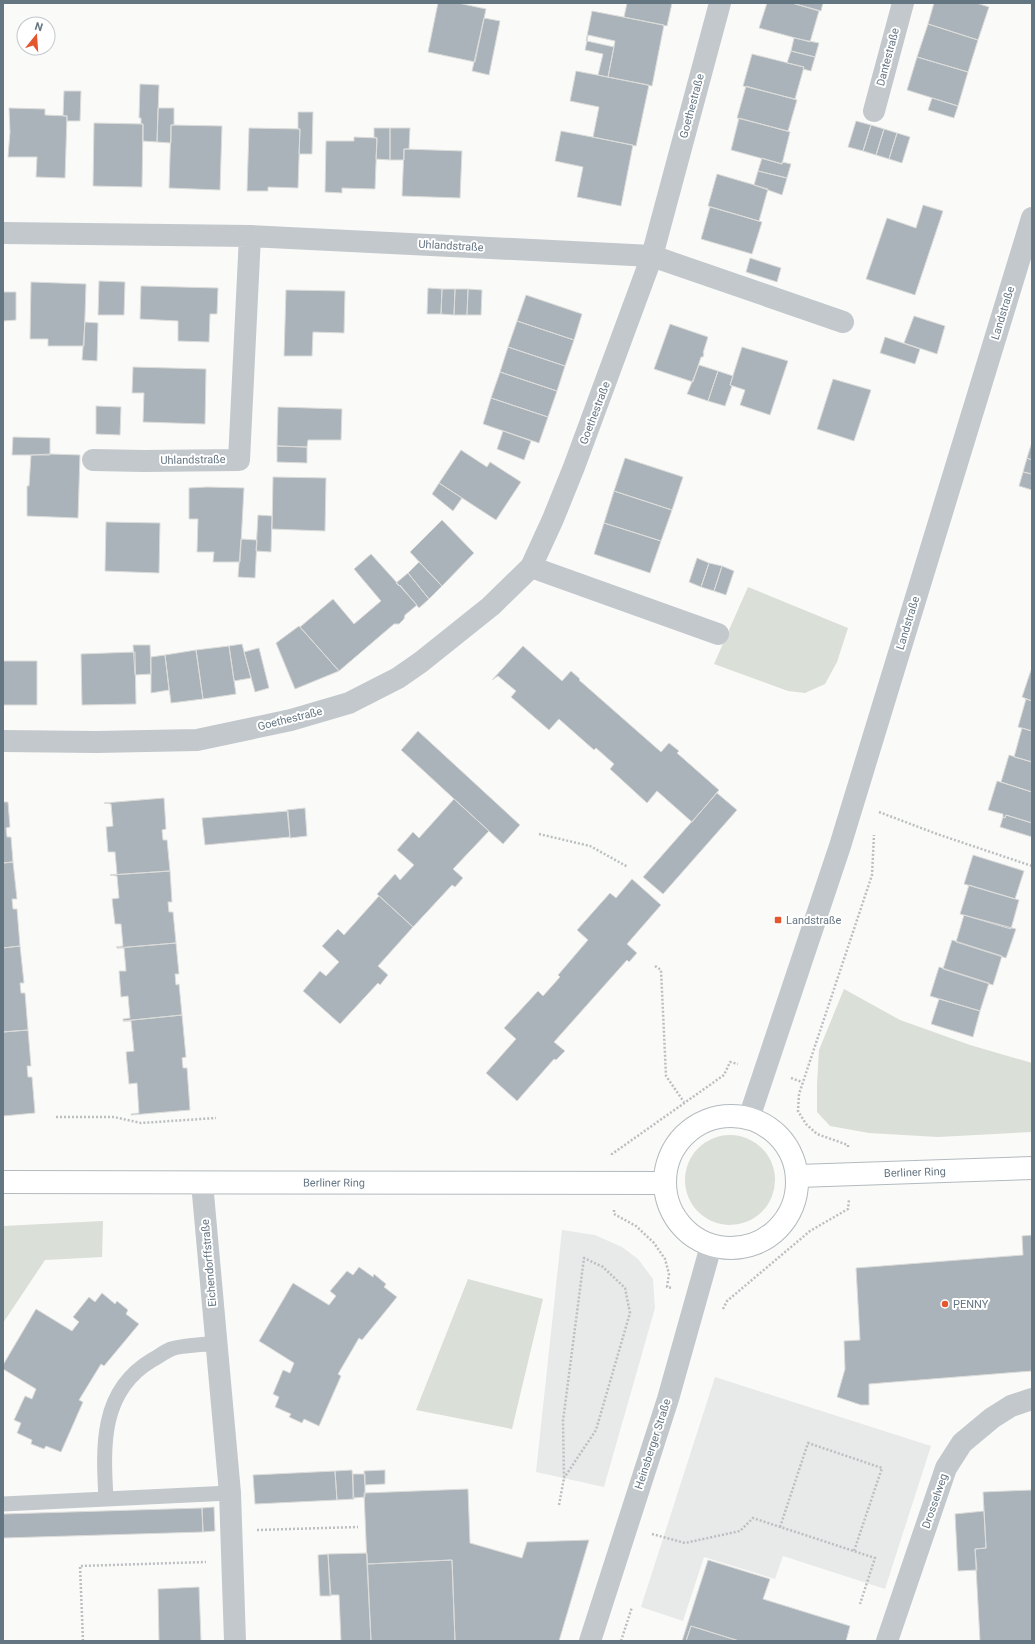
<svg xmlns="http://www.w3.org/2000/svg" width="1035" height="1644" font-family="Roboto,sans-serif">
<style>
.built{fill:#e8e9e9}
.green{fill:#dadfd7}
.building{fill:#aab3b9;stroke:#dcdcda}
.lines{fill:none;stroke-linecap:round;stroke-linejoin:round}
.secondary-casing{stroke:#b3babf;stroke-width:24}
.path{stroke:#bbbfc2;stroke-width:2.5;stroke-dasharray:2 2;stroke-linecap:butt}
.service{stroke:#c3c8cc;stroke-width:15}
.minor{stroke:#c3c8cc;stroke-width:22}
.tertiary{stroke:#c3c8cc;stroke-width:22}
.secondary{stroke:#fff;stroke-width:22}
.poi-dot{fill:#e4572e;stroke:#fff;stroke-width:1.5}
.labels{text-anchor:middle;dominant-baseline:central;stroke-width:4;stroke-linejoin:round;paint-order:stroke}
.street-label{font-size:11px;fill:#657683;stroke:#fff}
.poi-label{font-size:11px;fill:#657683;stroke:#fff;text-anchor:start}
</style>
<rect width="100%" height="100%" fill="#fafaf8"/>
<path class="built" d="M562,1230L595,1235L622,1247L638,1259L653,1279L655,1308L604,1487L536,1472Z
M715,1377L931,1446L885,1589L783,1556L775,1579L704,1557L683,1621L641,1607Z"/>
<path class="green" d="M748,587L848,628L837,662L825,684L805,693L788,691L714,664Z
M844,989L900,1020L970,1045L1032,1063V1132L938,1137L869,1133L830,1126L817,1112V1084L819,1050Z
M685 1180a45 45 0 1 1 90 0a45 45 0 1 1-90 0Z
M103,1221L102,1257L45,1260L3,1323V1226Z
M468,1279L543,1299L512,1429L416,1410Z"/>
<path class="building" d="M438,3H458L486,9L475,62L428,52Z
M627,3H672L667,26L624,17Z
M767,3H792L819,11L810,42L759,28Z
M792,3H823L821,11Z
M934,3H976L989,7L978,40L928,24Z
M592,11L664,25L652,86L608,77L615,41L588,35L587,41H586Z
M484,18L500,21L489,75L472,71Z
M928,24L978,40L968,72L917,57Z
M794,38L819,43L815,57L791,51Z
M587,41L614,47L608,77L598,75L603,54L585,50Z
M791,51L815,57L811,71L803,69L804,67L787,63Z
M752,54L804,67L795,99L743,86Z
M917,57L968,72L958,106L907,90Z
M576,71L649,85L636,146L593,137L599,107L570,101Z
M140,84L159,85L157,142L143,141V124H141V118H139Z
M746,86L797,100L788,131L737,118Z
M64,91H81L80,121H67V116H63Z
M932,98L958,106L954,118L928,110Z
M9,108L45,109V115L67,116L65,178L36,177L37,157H8L10,132Z
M158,108H174V125H171V143L157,142Z
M298,112H313L312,154H299L300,129H298Z
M739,118L790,132L782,164L731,150Z
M856,121L871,125L863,151L848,147Z
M94,123L143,124L142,187L93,186Z
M171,125L222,126L220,190L169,188Z
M871,125L884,129L876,155L863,151Z
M249,128L300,129L298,188L268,187V191H247Z
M374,128H390V160L376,159L377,138L374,137Z
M390,128H410L409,149H404V160H390Z
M884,129L897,133L889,159L876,155Z
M561,131L633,145L621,206L577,197L583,167L555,161Z
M897,133L910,137L902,163L889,159Z
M354,137L377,138L375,189L342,188V193L325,192L326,141H354Z
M404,149L462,151L460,198L402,196Z
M762,158L782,164V162L791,164L787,178L758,171Z
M758,171L787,178L782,195L754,185Z
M717,174L768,189L759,221L708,206Z
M923,205L943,211L915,295L866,279L887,218L916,228Z
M710,207L762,222L752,254L701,239Z
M750,258L781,268L777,282L746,272Z
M99,281L125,282L124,315H98Z
M31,282L86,284L84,346H48V339H30Z
M141,286L218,288L217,314H210L209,342L178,341V321L140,319Z
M428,288L442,289L441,314H427Z
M442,289H455L454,315L441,314Z
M455,289H468L467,315H454Z
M468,289L482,290L481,315H467Z
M286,290L345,291L344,333L313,332L312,356H284Z
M3,292H16V320L3,321Z
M526,295L582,314L574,340L517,321Z
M914,316L945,326L937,354L904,343Z
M517,321L574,340L565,366L508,347Z
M85,322L98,323L97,361L82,360Z
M670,324L708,337L703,353H704L703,357H701L693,382L654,369Z
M885,337L920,349L915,364L880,353Z
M508,347L565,366L557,391L500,372Z
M742,347L788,361L770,415L740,405L745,390L730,385Z
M699,365L718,371L708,401L687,394Z
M133,367L206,369L205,424L143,422L144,393H132Z
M718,371L733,376L730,385L732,386L725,406L708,401Z
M500,372L557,391L548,417L491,398Z
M833,379L871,390L854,441L817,429Z
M491,398L548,417L539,443L483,424Z
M96,406L121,407L120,435L96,434Z
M278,407L342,409L341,440H308L307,447L277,446Z
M503,431L531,441L524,460L497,449Z
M13,437L50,438V455H12Z
M1031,445L1032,446V460L1027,458Z
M277,446L307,447V463L277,462Z
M461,450L487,467L490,462L521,482L496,520L439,483Z
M50,454L80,455L78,518L27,516V486H29L31,455Z
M625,458L683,477L672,510L614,491Z
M1027,458L1032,460V474L1023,472Z
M1023,472L1032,474V490L1019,486Z
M273,477L326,478L325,531L272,529Z
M439,483L462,498L453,511L432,494Z
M207,487L244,488L240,562H213L214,552H197L198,519H189V488Z
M614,491L672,510L661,541L604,523Z
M258,515L272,516L271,552L256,551Z
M442,520L474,553L442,586L410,552Z
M106,522L160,523L159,573L105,571Z
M604,523L661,541L650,573L594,554Z
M241,539L257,540L255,578L238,577Z
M371,554L417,605L405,615L404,619L399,624H394L339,671L300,627L333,599L354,624L381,601L354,569Z
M697,558L709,563L701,587L689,582Z
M419,562L442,586L429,599L408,573Z
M709,563L722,566L714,591L701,587Z
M722,566L734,571L726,595L714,591Z
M408,573L429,599L419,608L400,585L399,586L396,583Z
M299,626L339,671L295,689L276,643Z
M242,644L251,678L234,681L229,646Z
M133,645H150L151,674L135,675Z
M229,646L236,694L203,699L196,650Z
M523,646L562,681L571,671L580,679L579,680L661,752L669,743L679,751L677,753L719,790L692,822L657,791L647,803L610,769L614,764L596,748L594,750L559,719L549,730L511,697L516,691L498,676L492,680Z
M259,648L269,688L255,692L244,652Z
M196,650L203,699L171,703L165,655Z
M135,652L136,704L82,705L81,654Z
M165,655L169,690L151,693V657Z
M3,661H37V705H3Z
M1031,670H1032V701L1022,697Z
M1026,699L1032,701V731L1018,727Z
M1022,728L1032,731V762L1014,757Z
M418,731L520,825L503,844L401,750Z
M1009,755L1032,762V792L1001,782Z
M997,781L1032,792V823L1006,815L1005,818L1003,817V814L988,810Z
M717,793L737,810L663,894L643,877Z
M164,798L166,829L162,830L163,840H167L170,871L110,875L117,874L115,852H108L106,827L113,826L111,804L104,803Z
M454,799L489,831L453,869L463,878L455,887L452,885L413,927L377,894L395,874L400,880L414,865L397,850L413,832L419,838Z
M3,802H8L10,827L6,828L7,837H11L13,862L3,863Z
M305,808L307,836L290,838L287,810Z
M288,811L290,837L205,845L202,818Z
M1006,815L1032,823V837L1000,827L1003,817L1005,818Z
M973,855L1024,871L1015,899L964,884Z
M13,862L17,899H12L13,909H17L20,946L3,948V863Z
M170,871L172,902H168L169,912H173L176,943L117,948L116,947L123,946L121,924H115L112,899L119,898L117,876L110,875Z
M632,879L661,905L627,944L637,953L629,962L627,960L554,1042L565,1051L556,1060L554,1059L517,1101L486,1073L516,1039L504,1028L538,991L543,996L560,977L558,975L588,940L577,930L610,893L616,898Z
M969,885L1019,900L1011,929L960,914Z
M379,896L413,927L378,966L388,975L380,985L378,983L340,1024L303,991L320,971L326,976L339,962L322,946L338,929L344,935Z
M964,915L1016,929L1006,958L956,942Z
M952,940L1002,956L993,985L943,969Z
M176,943L179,974H175L176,985L179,984L182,1015L123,1021V1019L130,1018L128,996L121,997L119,971H126L124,948H117Z
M20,946L24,983H20L21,993H25L28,1030L3,1032V948Z
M939,967L989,983L980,1011L930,996Z
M939,999L980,1011L973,1037L931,1024Z
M182,1015L186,1057L182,1058L183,1068H187L190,1110L131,1115V1114L139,1113L137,1083L129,1084L126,1052L134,1051L131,1021H123Z
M28,1030L31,1066H27L28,1077H32L35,1113L3,1116V1032Z
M1032,1235V1371L869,1384V1405H861L837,1397L845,1369L844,1341L860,1340L856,1268L1023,1255L1022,1236Z
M359,1267L373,1277L374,1274L386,1284L384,1287L397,1297L362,1340L359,1338L338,1374L341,1376L319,1426L304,1419L302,1423L289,1417L291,1414L275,1407L279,1397L273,1394L283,1370L290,1373L294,1363L259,1341L293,1283L329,1305L336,1296L330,1291L347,1271L353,1275Z
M102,1293L115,1304L117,1301L128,1310L126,1314L139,1324L104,1366L101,1364L79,1400L83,1402L61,1452L46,1446L44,1449L31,1444L32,1440L17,1433L21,1423L14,1420L25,1396L32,1399L36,1389L3,1369V1365L36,1309L72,1331L79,1322L73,1317L89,1297L95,1302Z
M352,1470L354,1499L337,1500L335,1471Z
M385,1470V1484L365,1485L364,1471Z
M335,1471L337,1500L255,1504L253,1475Z
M353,1474H365V1497L353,1498Z
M468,1489L470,1543L522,1558L527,1542L589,1540L559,1641H455L452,1560L367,1564L364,1493Z
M1032,1490V1641H980L975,1549L986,1548L983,1492Z
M214,1507L215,1531L203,1532L202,1508Z
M202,1508L203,1532L3,1538V1514Z
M984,1511L986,1548L975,1549L977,1570L958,1571L955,1514Z
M367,1553L371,1641H341L339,1595H330L328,1554Z
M328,1554L331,1596H320L318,1555Z
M452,1560L455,1641H371L367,1564Z
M708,1560L770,1579L763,1599L850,1626L846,1641H739L691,1626L686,1641H682Z
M199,1587L201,1641H159L158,1589Z
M691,1626L739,1641H686Z"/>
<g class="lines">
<defs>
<g id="secondary">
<circle cx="731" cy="1182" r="66"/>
<path id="s1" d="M798,1176L1032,1168"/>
<path id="s2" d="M3,1182L664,1183"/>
</g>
</defs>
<use href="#secondary" class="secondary-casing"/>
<path class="path" d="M879,812L937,834L1032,866
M539,834L590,846L628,867
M655,966L661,970L666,1076L684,1102
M791,1078L802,1082
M56,1117H114L141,1123L216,1118
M848,1147V1145L817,1134L806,1124L798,1111L799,1094L872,875L874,835
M612,1155V1154L724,1075L730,1062L738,1064
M614,1210V1214L636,1226L654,1243L665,1259L669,1274L667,1287L672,1288
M723,1309L727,1301L810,1231L848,1209L849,1200
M559,1505L564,1478L563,1421L584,1258L603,1267L625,1288L630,1313L596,1430L564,1478
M780,1527L808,1443L882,1468L854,1551
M257,1530L358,1527
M652,1534L685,1543L740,1531L753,1518L875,1558L860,1604
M83,1641L80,1566L206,1562
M621,1641L632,1607"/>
<path class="service" d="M106,1499C103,1446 100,1391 152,1360C158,1357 164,1352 171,1349C182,1345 203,1345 216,1343
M3,1504L230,1493"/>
<path class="minor" d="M874,111L903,3
M3,233L250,236L652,256L843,322
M93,460L144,461L239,460L250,236
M531,567L718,634
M3,741L96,742L197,740L291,720L349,703L398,678L421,662L491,606L531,567L553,519L574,467L652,256L720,3
M202,1183L230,1493L235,1641
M887,1641L946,1468L962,1443L992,1418L1011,1406L1032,1399"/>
<path class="tertiary" d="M749,1118L840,846L1032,218
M590,1641L668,1399L711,1246"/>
<use href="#secondary" class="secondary"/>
</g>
<g class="poi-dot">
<rect x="774" y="916" width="8" height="8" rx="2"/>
<circle cx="945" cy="1304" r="4"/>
</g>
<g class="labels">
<g class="street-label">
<text transform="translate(888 57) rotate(-75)">Dantestraße</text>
<text transform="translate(692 106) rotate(-75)">Goethestraße</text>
<text transform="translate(451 246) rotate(3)">Uhlandstraße</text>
<text transform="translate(1003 313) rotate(-73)">Landstraße</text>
<text transform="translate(595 413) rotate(-69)">Goethestraße</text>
<text transform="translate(193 460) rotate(-1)">Uhlandstraße</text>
<text transform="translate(908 623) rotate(-73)">Landstraße</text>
<text transform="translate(290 719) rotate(-14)">Goethestraße</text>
<text stroke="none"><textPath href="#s1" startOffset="117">Berliner Ring</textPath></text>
<text stroke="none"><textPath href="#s2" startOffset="331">Berliner Ring</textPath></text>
<text transform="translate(209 1263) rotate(-95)">Eichendorffstraße</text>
<text transform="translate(653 1444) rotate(-72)">Heinsberger Straße</text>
<text transform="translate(935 1501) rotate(-71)">Drosselweg</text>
</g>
<g class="poi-label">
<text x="786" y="920">Landstraße</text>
<text x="953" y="1304">PENNY</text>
</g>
</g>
<rect width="1035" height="1644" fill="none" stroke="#657683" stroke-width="8"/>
<g transform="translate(36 36) rotate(17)"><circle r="19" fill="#ffffff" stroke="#c1c8cd"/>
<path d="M0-3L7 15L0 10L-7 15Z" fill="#e4572e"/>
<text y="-6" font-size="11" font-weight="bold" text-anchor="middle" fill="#657683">N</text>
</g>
</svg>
